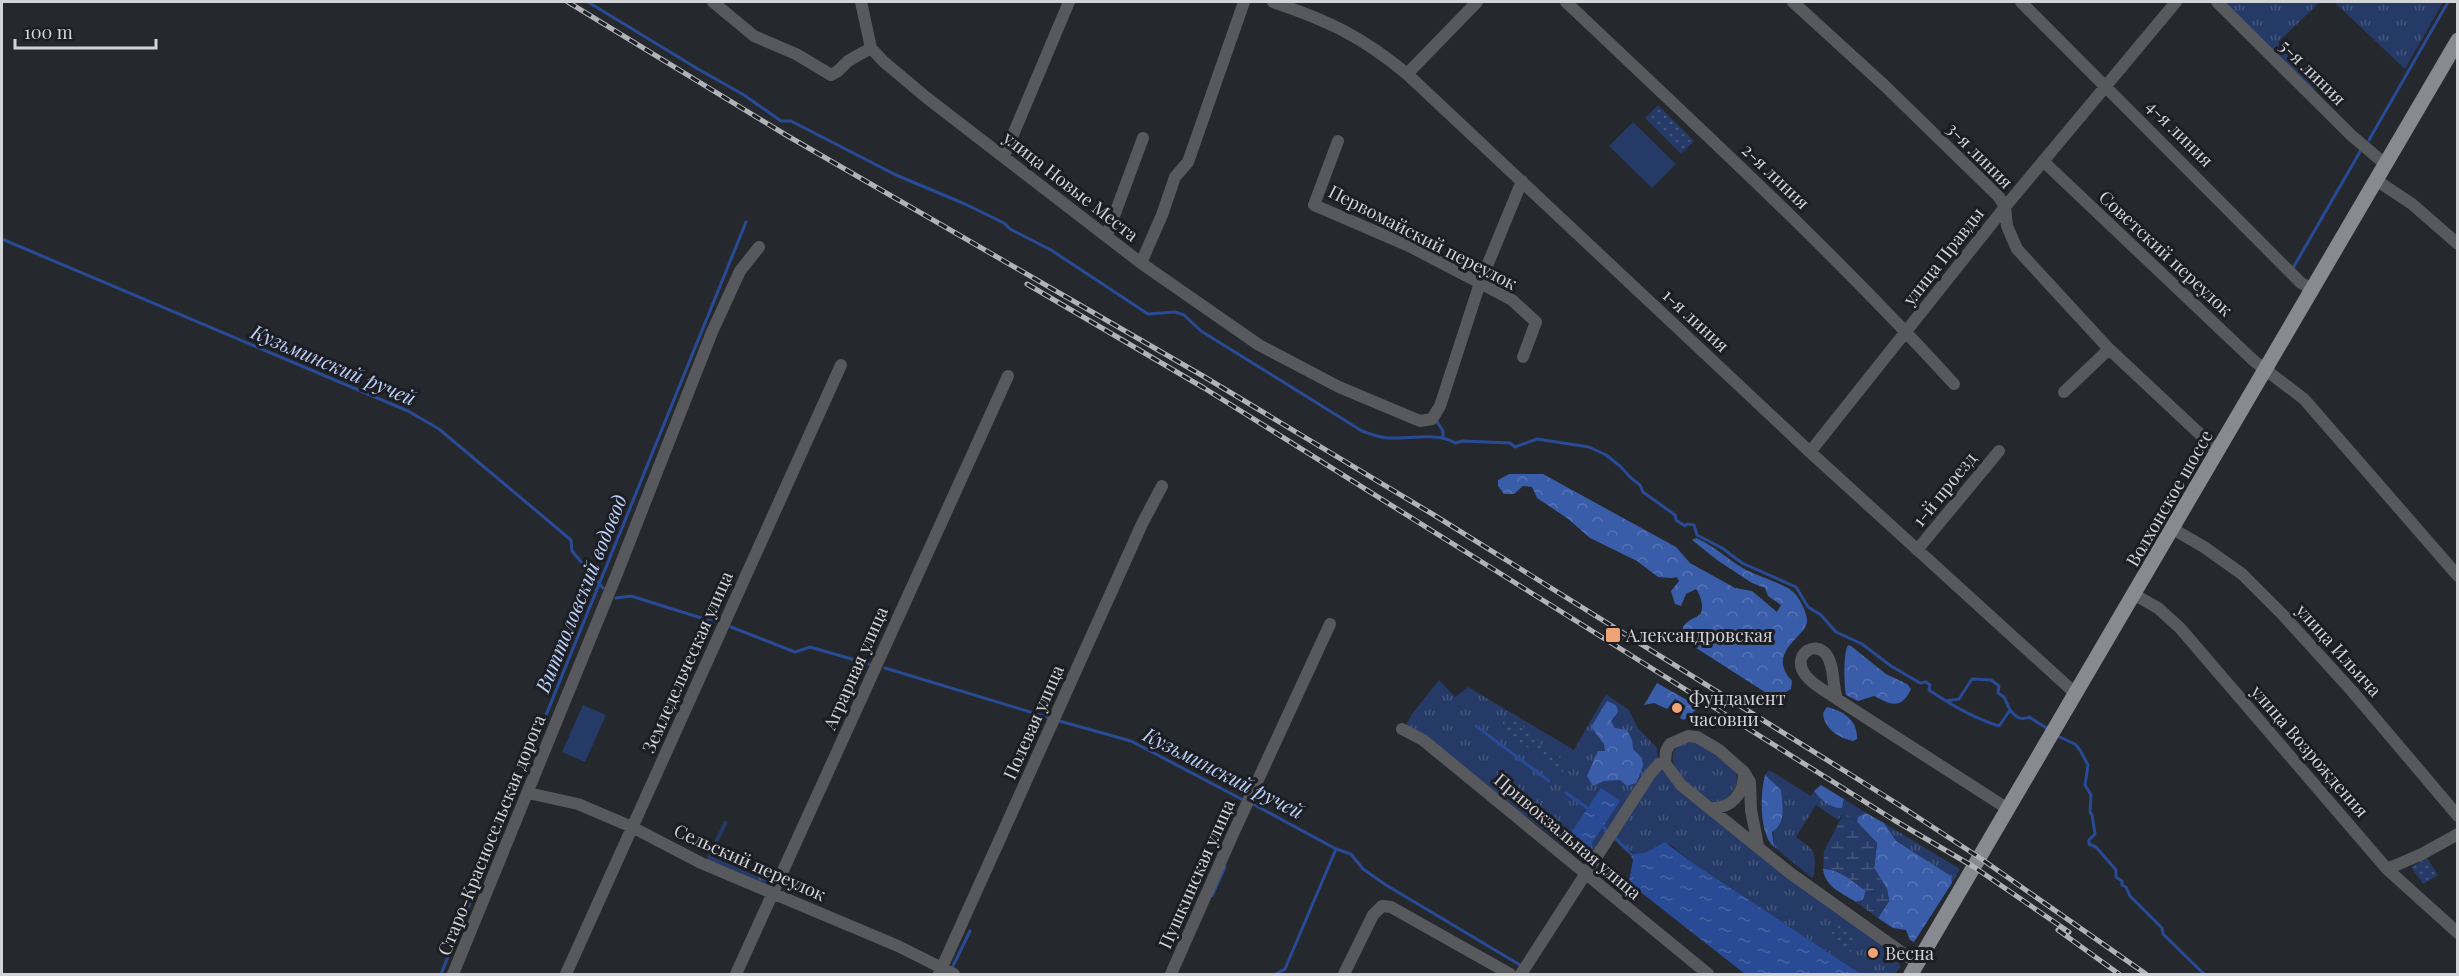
<svg xmlns="http://www.w3.org/2000/svg" width="2459" height="976" font-family="'Playfair Display',serif">
<style>
.grass{fill:url(#grass-tufts)}
.forest{fill:url(#forest-crowns)}
.wetland{fill:url(#wetland-marsh)}
.park{fill:url(#park-dots)}
.garden{fill:#253a66}
.water{fill:url(#water-ripples)}
.lines{fill:none;stroke-linecap:round;stroke-linejoin:round}
.stream{stroke:#294a95;stroke-width:3}
.minor{stroke:#58595c;stroke-width:12}
.major{stroke:#878a8f;stroke-width:15}
.rail-casing{stroke:#b1b3b6;stroke-width:5}
.rail{stroke:#1c1e23;stroke-width:3;stroke-dasharray:9;stroke-linecap:butt}
.poi-dot{fill:#efa377;stroke:#1c1e23;stroke-width:2}
.labels{text-anchor:middle;dominant-baseline:central;stroke-width:6;stroke-linejoin:round;paint-order:stroke}
.street-label{font-size:18px;fill:#d2d4d7;stroke:#1c1e23}
.poi-label{font-size:18px;fill:#d2d4d7;stroke:#1c1e23;text-anchor:start}
.water-label{font-size:20px;font-style:italic;fill:#bbd1fb;stroke:#1c1e23}
</style>
<defs>
<pattern id="grass-tufts" width="24" height="20" patternUnits="userSpaceOnUse" patternTransform="scale(1.5)"><rect width="24" height="20" fill="#253a66"/><path d="M3 7l-1-3M5 7V3M7 7l1-3M15 17l-1-3M17 17v-4M19 17l1-3" fill="none" stroke="#44567b"/></pattern>
<pattern id="forest-crowns" width="20" height="18" patternUnits="userSpaceOnUse" patternTransform="scale(1.5)"><rect width="20" height="18" fill="#3a5daa"/><path d="M2 6a3 3 0 1 1 6 0M12 15a3 3 0 1 1 6 0" fill="none" stroke="#5673b5"/></pattern>
<pattern id="wetland-marsh" width="20" height="14" patternUnits="userSpaceOnUse" patternTransform="scale(1.5)"><rect width="20" height="14" fill="#253a66"/><path d="M1 5h8M5 5V1M11 12h8M15 12V8" fill="none" stroke="#44567b"/></pattern>
<pattern id="park-dots" width="8" height="8" patternUnits="userSpaceOnUse" patternTransform="scale(1.5)"><rect width="8" height="8" fill="#253a66"/><path d="M2 2h.1M6 6h.1" fill="none" stroke="#44567b" stroke-width="1.8" stroke-linecap="round"/></pattern>
<pattern id="water-ripples" width="26" height="14" patternUnits="userSpaceOnUse" patternTransform="scale(1.5)"><rect width="26" height="14" fill="#294a95"/><path d="M2 4q2-2 4 0t4 0M15 11q2-2 4 0t4 0" fill="none" stroke="#4763a3"/></pattern>
</defs>
<rect width="100%" height="100%" fill="#25282d"/>
<path class="grass" d="M2223,2H2320L2278,42L2319,84L2312,92Z
M2334,2H2443L2405,69Z
M1439,680L1455,697L1468,687L1574,750L1606,694L1629,710L1637,727L1657,748L1658,758L1652,763L1588,863L1560,843L1427,738L1405,727L1412,714Z
M1690,742L1697,743C1706,749 1733,763 1736,774C1741,788 1723,807 1709,800C1691,790 1649,751 1690,742Z
M1662,768L1898,956L1900,967L1895,974H1861L1690,861L1670,844C1641,855 1639,862 1615,838L1655,773Z
M1769,770L1811,796L1814,791L1818,795L1844,804V799L1866,813L1858,817L1857,822L1844,813L1838,820L1816,805L1796,837C1816,851 1816,851 1814,876L1811,877L1774,847L1771,780L1765,775Z
M724,821L728,822L711,856L765,880L771,868L779,871L772,888L709,865L707,858Z
M1884,823L1960,869L1952,883L1951,876L1895,841Z"/>
<path class="forest" d="M1509,474H1543L1676,547L1690,563L1735,588L1752,591L1777,612L1781,605L1768,596L1765,588L1752,583L1717,560L1692,540L1696,538C1715,546 1728,560 1746,570C1758,576 1784,584 1792,591C1799,596 1806,611 1807,619C1810,636 1764,651 1792,681L1791,689L1779,696L1768,694L1693,646L1684,636L1683,627C1689,618 1695,619 1700,614C1705,608 1700,594 1696,589L1686,594L1681,606L1675,604L1671,591L1679,581L1677,577L1672,578L1658,577L1637,561L1590,538L1567,518L1537,498L1532,487L1523,486L1514,494H1504L1498,486V480Z
M1848,645L1851,646L1886,674L1907,684L1911,689C1901,710 1891,705 1874,696L1858,701L1846,695C1844,685 1843,654 1848,645Z
M1657,683L1694,704L1697,709L1684,720L1680,718L1686,706L1675,699L1667,709L1654,703L1644,705Z
M1607,701L1616,705L1618,712L1611,721L1615,728L1627,730L1632,740L1633,749L1642,758L1643,766L1636,783L1627,786L1620,780L1604,781L1593,786L1587,776L1598,751H1605L1604,744L1591,727Z
M1827,707C1844,711 1858,721 1857,739L1853,741C1838,738 1824,728 1823,713Z
M1765,775L1781,790C1782,806 1787,822 1772,832L1774,847C1759,834 1760,794 1765,775Z
M1821,785L1844,799L1842,808C1832,809 1820,799 1814,791Z
M1866,813L1884,823L1896,841L1951,876L1952,883L1914,942L1910,940L1906,930L1893,928L1878,918L1889,901L1887,889L1874,868L1877,843L1857,822L1858,817Z
M1823,869C1839,868 1853,882 1866,891L1863,900L1856,902C1842,893 1825,887 1823,869Z"/>
<path class="wetland" d="M1844,813L1857,822L1877,843L1874,868L1887,889L1889,901L1878,918L1856,902L1863,900L1866,891C1853,882 1839,868 1823,869L1824,851Z"/>
<path class="park" d="M1658,105L1694,141L1681,154L1645,118Z
M1501,716C1519,722 1536,733 1544,750H1551L1559,755L1563,772H1558L1526,746C1507,747 1506,731 1501,716Z
M2427,858L2438,875L2423,884L2411,867Z
M1831,926H1845L1860,939L1849,954L1833,937Z"/>
<path class="garden" d="M1633,122L1676,164L1652,188L1609,146Z
M583,705L606,715L585,762L562,752Z"/>
<path class="water" d="M1601,788L1620,801L1586,852L1570,841L1569,836Z
M1665,842L1690,861L1861,974H1745L1634,887L1629,881L1633,860L1629,852C1642,858 1653,848 1665,842Z"/>
<g class="lines">
<path class="stream" d="M588,2L698,69L744,95L781,121H791L896,175L965,204L1004,223L1010,229L1051,250L1148,314L1175,312L1184,315L1201,331L1362,431C1371,434 1380,438 1389,438C1408,439 1440,432 1455,443L1463,441L1510,443L1515,447L1537,439L1589,447L1606,455L1620,466L1631,478L1640,485L1643,492L1675,515L1676,520L1685,526L1687,524L1694,525L1697,535L1722,548L1742,563L1796,587L1808,607L1821,615L1836,632L1862,644L1891,666L1920,683L1926,682L1930,685L1929,690C1951,705 1973,718 1999,726L2010,710C2016,717 2020,721 2029,717L2048,729
M2369,140L2448,2
M2,239L408,411L439,429L571,540L572,551L603,588
M2293,268L2361,150
M1436,420L1443,431V438
M616,598L631,596L714,622
M731,627L795,652L810,647L869,664
M885,668L1050,718
M1946,701L1959,699L1972,679L1991,680L1999,686L1998,693L2004,697L2010,710
M1056,720L1131,741L1245,801
M1476,726L1549,781
M2055,735L2075,744L2080,750L2088,765L2085,785L2091,795L2090,812L2092,815L2095,834L2089,840V844L2096,847L2116,870V877L2122,881V885L2126,887L2130,896L2162,928L2163,934L2204,974
M1566,793L1589,809
M1251,803L1336,849L1351,854L1363,869L1386,885L1520,965
M1601,824L1606,830
M1615,838L1629,852
M1212,896L1225,867
M953,966L970,931
M441,974L746,222
M1276,974L1285,969L1336,849"/>
<path class="minor" d="M713,2L754,36L796,54L831,75L838,71L848,61L871,48
M861,2L871,48L883,61L927,98L1141,263L1259,345L1339,387L1420,421L1432,419L1440,406L1480,283L1522,181
M1273,2C1329,21 1361,36 1407,74L1810,452L2076,694
M1566,2C1698,127 1832,250 1954,384
M1793,2L1885,86L1999,197L2005,207L2007,226L2017,249L2109,349L2218,451
M2021,2L2301,283L2312,289
M2217,2L2351,135L2385,164
M1407,74L1477,2
M1338,141L1314,205L1409,246L1480,283L1512,300L1536,322L1523,357
M1004,156L1069,2
M2043,161L2254,361L2304,399L2458,576
M2376,180L2412,204L2458,244
M1107,235L1143,138
M1141,263L1162,215L1175,177L1188,162L1244,2
M2064,392L2109,349
M1810,452L2005,207L2176,2
M2173,529L2204,547L2242,574L2282,614L2352,691L2458,816
M1917,550L1999,451
M2135,595L2158,608L2180,628L2387,869L2458,933
M1837,699C1832,685 1835,666 1826,654C1815,641 1796,653 1802,669C1807,682 1826,691 1837,699L2008,809
M1402,729L1423,740L1708,974
M528,793L578,804L632,827L701,863L898,946L954,974
M1710,808C1731,809 1744,794 1744,774
M1758,846L1751,810L1750,782L1744,772L1719,750L1697,737L1688,736L1670,744L1666,751L1665,763L1681,785L1790,873L1918,964
M2387,869L2422,854L2458,834
M453,974L616,576L712,332L740,271L759,247
M566,974L841,365
M736,974L1008,376
M939,974L1142,524L1162,486
M1171,974L1232,836L1330,624
M1344,974L1373,915L1382,906L1391,907L1510,974
M1521,974L1650,774L1659,764L1665,763"/>
<path class="major" d="M1911,974L2458,40"/>
<defs>
<path id="rail" d="M568,2L786,135L1203,376L1434,515L1896,803L1980,858L2146,974
M1027,284L1204,388L1894,820L1974,867L2069,932
M2058,930L2119,974"/>
</defs>
<use href="#rail" class="rail-casing"/>
<use href="#rail" class="rail"/>
</g>
<g class="poi-dot">
<rect x="1605" y="627" width="16" height="16" rx="3"/>
<circle cx="1677" cy="708" r="6"/>
<circle cx="1873" cy="953" r="6"/>
</g>
<g class="labels">
<g class="street-label">
<text transform="translate(2313 72) rotate(45)">5-я линия</text>
<text transform="translate(2180 133) rotate(45)">4-я линия</text>
<text transform="translate(1980 155) rotate(45)">3-я линия</text>
<text transform="translate(1776 176) rotate(44)">2-я линия</text>
<text transform="translate(1071 186) rotate(38)">улица Новые Места</text>
<text transform="translate(1423 237) rotate(27)">Первомайский переулок</text>
<text transform="translate(2166 253) rotate(43)">Советский переулок</text>
<text transform="translate(1943 256) rotate(-52)">улица Правды</text>
<text transform="translate(1696 320) rotate(43)">1-я линия</text>
<text transform="translate(1944 489) rotate(-51)">1-й проезд</text>
<text transform="translate(2169 498) rotate(-60)">Волхонское шоссе</text>
<text transform="translate(2339 650) rotate(48)">улица Ильича</text>
<text transform="translate(687 662) rotate(-66)">Земледельческая улица</text>
<text transform="translate(855 668) rotate(-66)">Аграрная улица</text>
<text transform="translate(1033 722) rotate(-66)">Полевая улица</text>
<text transform="translate(2310 751) rotate(49)">улица Возрождения</text>
<text transform="translate(491 835) rotate(-68)">Старо-Красносельская дорога</text>
<text transform="translate(1568 836) rotate(40)">Привокзальная улица</text>
<text transform="translate(750 862) rotate(24)">Сельский переулок</text>
<text transform="translate(1196 874) rotate(-66)">Пушкинская улица</text>
</g>
<g class="poi-label">
<text x="1626" y="635">Александровская</text>
<text x="1689" y="698">Фундамент<tspan x="1689" dy="21">часовни</tspan></text>
<text x="1885" y="953">Весна</text>
</g>
<g class="water-label">
<text transform="translate(334 364) rotate(23)">Кузьминский ручей</text>
<text transform="translate(580 593) rotate(-68)">Виттоловский водовод</text>
<text transform="translate(1224 772) rotate(27)">Кузьминский ручей</text>
</g>
</g>
<rect width="2459" height="976" fill="none" stroke="#d2d4d7" stroke-width="6"/>
<path d="M15 39v9h141v-9" fill="none" stroke="#d2d4d7" stroke-width="3"/>
<text x="24" y="39" font-size="18" fill="#d2d4d7" stroke="#1c1e23" stroke-width="4.5" paint-order="stroke">100 m</text>
</svg>
